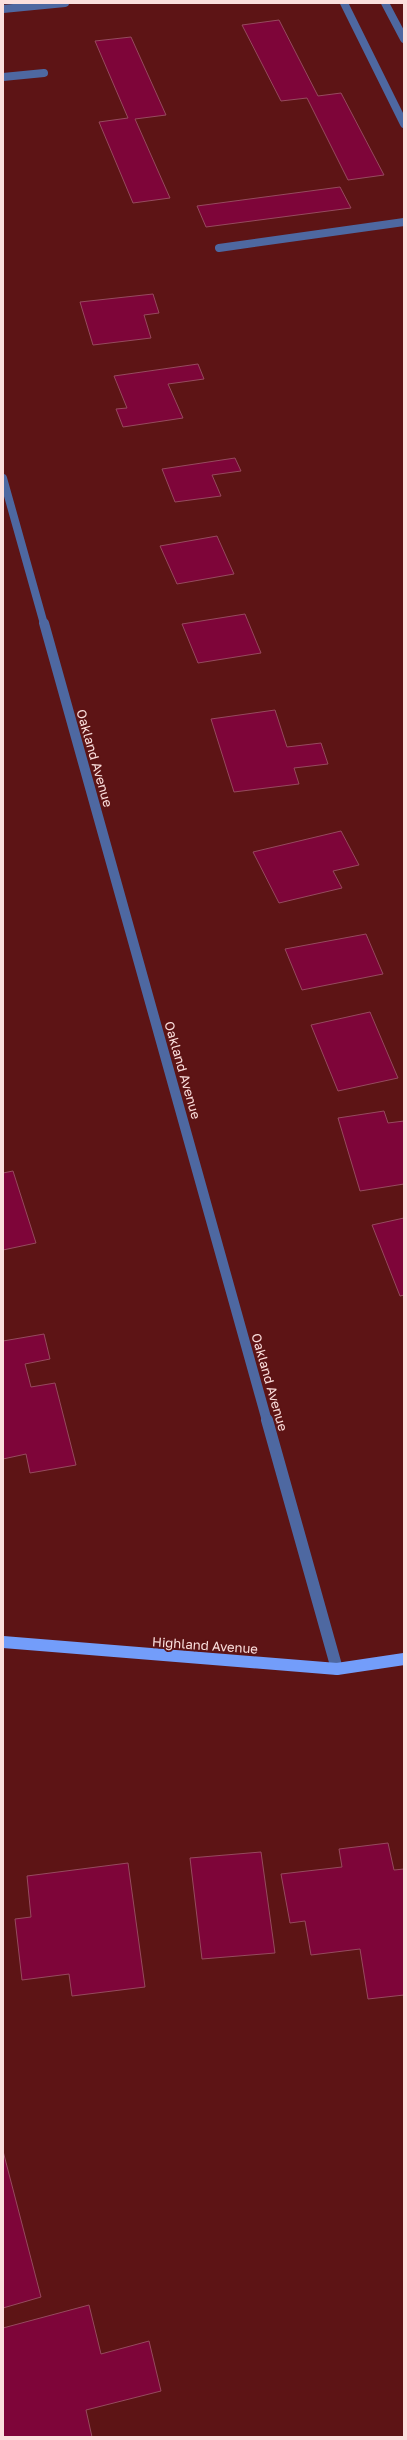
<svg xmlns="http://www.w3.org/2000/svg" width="407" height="2440" font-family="'Golos Text',sans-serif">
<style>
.building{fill:#7e0539;stroke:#964a5e}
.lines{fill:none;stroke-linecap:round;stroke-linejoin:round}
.minor-far2{stroke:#4e68a1;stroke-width:8}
.minor-far1{stroke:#4e68a1;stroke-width:10}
.minor{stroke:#4e68a1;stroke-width:12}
.major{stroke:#739dfa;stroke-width:12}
.labels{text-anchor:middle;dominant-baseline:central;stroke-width:3.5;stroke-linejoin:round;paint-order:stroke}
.street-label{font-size:13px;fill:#fbdfdd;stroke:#5d1415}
</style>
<rect width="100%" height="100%" fill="#5d1415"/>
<path class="building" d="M279,20L318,96L341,93L384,175L348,180L307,98L281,101L242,25Z
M131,37L166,115L135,119L170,198L133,203L99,122L128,118L95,41Z
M340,187L351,208L206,227L197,206Z
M153,294L159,313L144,315L151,338L93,345L80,302Z
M198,364L204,379L168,384L183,418L123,427L116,409L127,408L114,376Z
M235,458L241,471L212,475L221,496L175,502L162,469Z
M217,536L234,574L177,584L160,546Z
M245,614L261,653L198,663L182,624Z
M275,710L287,747L321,743L328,764L294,768L299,784L234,792L211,719Z
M341,831L359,865L333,871L342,888L279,903L253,852Z
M366,934L383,974L302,990L285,949Z
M370,1012L398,1078L338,1091L311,1025Z
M384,1111L388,1123L404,1121V1184L360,1191L338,1118Z
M13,1171L36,1243L3,1250V1173Z
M404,1218V1295L400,1296L372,1225Z
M44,1334L50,1359L25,1364L31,1387L55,1383L76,1465L30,1473L26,1454L3,1459V1341Z
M388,1843L394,1870L404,1869V1995L368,1999L360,1949L311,1955L305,1921L290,1923L281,1874L342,1867L339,1849Z
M261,1852L275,1953L202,1959L190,1858Z
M128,1863L145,1987L72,1996L69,1974L22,1980L15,1919L31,1917L27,1876Z
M3,2151L41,2297L3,2308Z
M89,2305L101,2354L149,2341L161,2391L86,2410L92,2437H3V2328Z"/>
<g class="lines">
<path class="minor-far2" d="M344,3L404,124
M385,3L404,39
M3,9L65,3
M3,77L44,73
M219,248L404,222
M3,478L44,624"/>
<path class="minor-far1" d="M44,623L267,1421"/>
<path class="minor" d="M267,1420L337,1669"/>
<path class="major" d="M3,1642L337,1669L404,1659"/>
</g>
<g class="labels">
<g class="street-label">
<text transform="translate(95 758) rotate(74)">Oakland Avenue</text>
<text transform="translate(183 1070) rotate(74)">Oakland Avenue</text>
<text transform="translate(270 1382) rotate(74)">Oakland Avenue</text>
<text transform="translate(205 1645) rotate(4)">Highland Avenue</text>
</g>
</g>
<rect width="407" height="2440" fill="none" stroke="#fbdfdd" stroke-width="8"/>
</svg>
